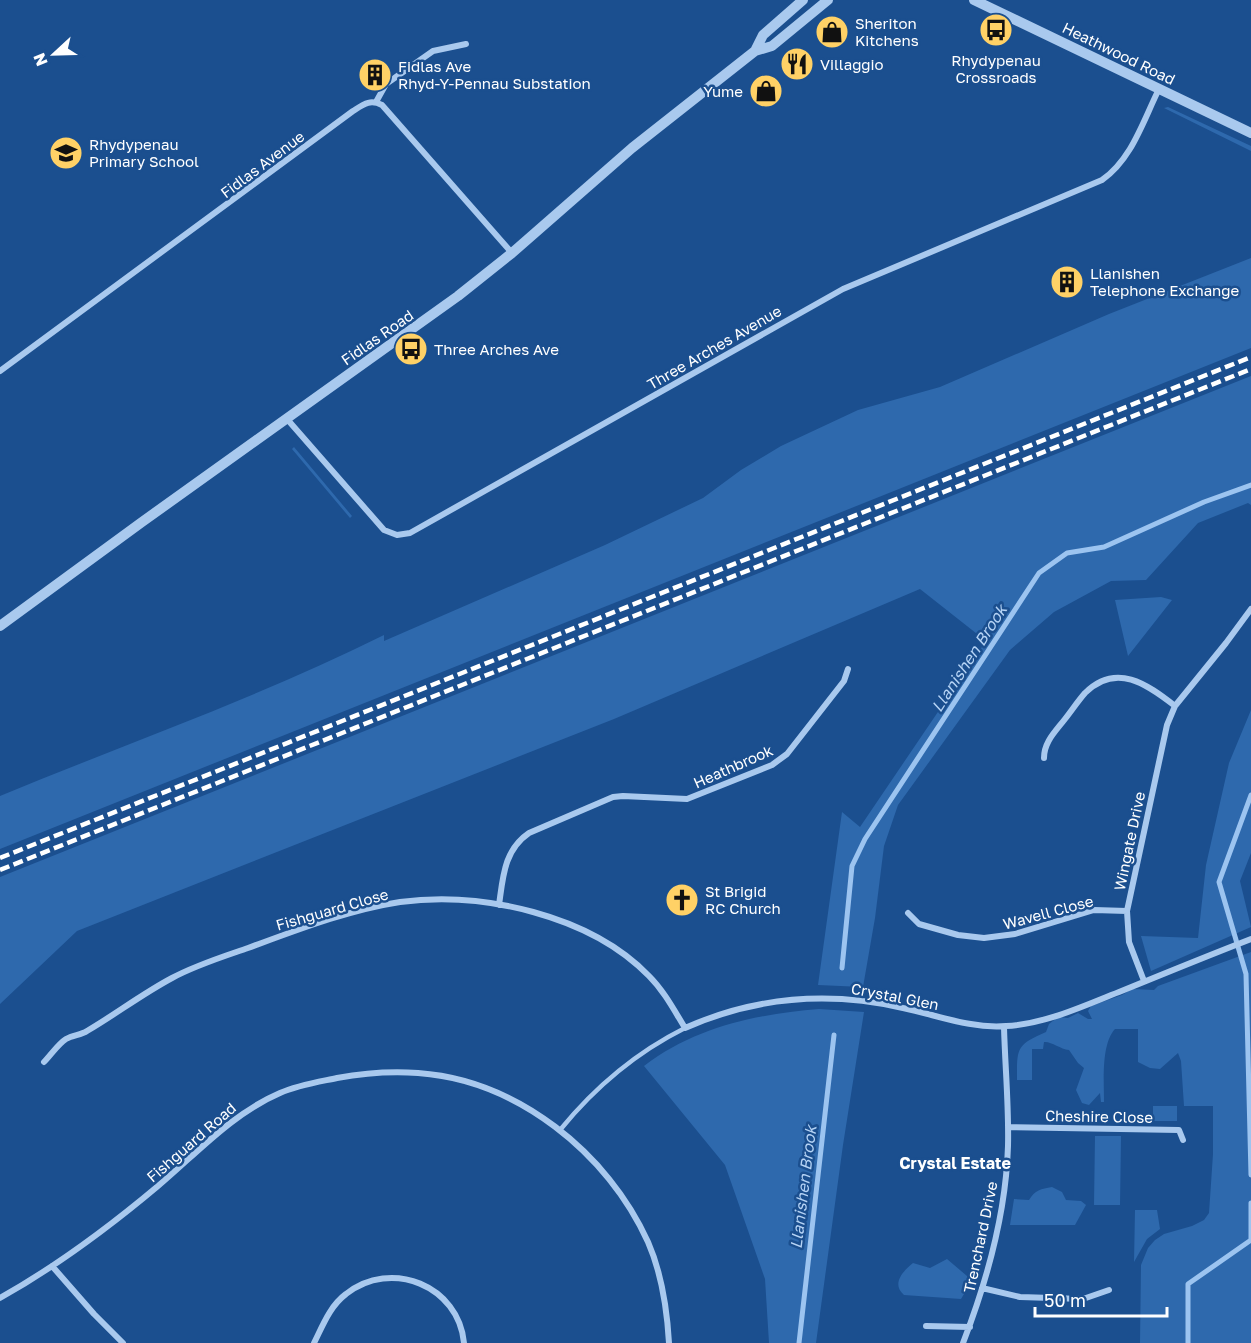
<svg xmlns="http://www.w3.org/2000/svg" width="1251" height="1343" font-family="'Golos Text',sans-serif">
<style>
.green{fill:#2e69ad}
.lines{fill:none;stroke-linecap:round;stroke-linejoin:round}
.stream{stroke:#9cc4f0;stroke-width:5}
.service{stroke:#a9c9ee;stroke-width:4.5}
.minor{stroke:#a9c9ee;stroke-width:6}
.tertiary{stroke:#a9c9ee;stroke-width:10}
.rail{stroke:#fff;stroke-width:4.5;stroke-dasharray:10 4.5;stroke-linecap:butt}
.labels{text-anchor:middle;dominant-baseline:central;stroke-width:5;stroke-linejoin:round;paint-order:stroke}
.poi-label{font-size:15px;fill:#fff;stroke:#1b4f8f;text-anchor:start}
.street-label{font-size:15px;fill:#fff;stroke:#1b4f8f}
.water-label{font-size:16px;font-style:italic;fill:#b5d3f5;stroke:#1b4f8f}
.neighbourhood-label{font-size:16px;font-weight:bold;fill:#fff;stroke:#1b4f8f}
</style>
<rect width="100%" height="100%" fill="#1b4f8f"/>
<path class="green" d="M1168,107L1251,146V151L1164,108Z
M1251,258V348L0,849V796C128,743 260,697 384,635V641L605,545L703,498L741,470L781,446L858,410L940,387L1109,314Z
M1251,376V505L1248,503L1198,523L1146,580L1111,581L1054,612L1010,650L898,805L884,846L875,918L863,987L818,985L842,812L860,827L986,641L920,589L614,719L77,931L0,1004V877Z
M294,447L352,516L350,518L292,449Z
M1161,597L1172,600L1128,656L1115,600Z
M1251,710V853L1240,881L1251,927L1151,971L1141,936L1198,938L1206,865L1229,763Z
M1251,952V1343H1140L1141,1265L1148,1248L1155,1240L1164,1234L1192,1226L1204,1220L1209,1213L1213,1154V1106H1184L1181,1061L1178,1053L1160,1069L1150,1068L1138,1062V1029H1115C1101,1044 1104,1081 1104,1102H1101L1100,1093L1089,1105L1082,1103L1076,1090L1084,1068L1078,1063L1069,1050C1060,1049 1051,1041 1044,1042L1043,1049H1032V1080H1017C1017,1048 1016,1045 1046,1032L1049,1024L1058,1017L1068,1018L1078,1013L1088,1019H1092L1088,1011L1091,1006L1122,995L1132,989L1154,990L1158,986Z
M819,1009L864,1012L843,1145L816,1343H769L765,1279L725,1165L644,1066C695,1027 757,1014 819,1009Z
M1153,1106H1177V1121H1153Z
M1095,1136H1121L1120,1205H1094Z
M1052,1187L1062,1192L1066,1200L1081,1201L1086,1205L1075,1225H1010L1014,1199L1029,1200C1035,1190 1041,1189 1052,1187Z
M1135,1210H1157L1160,1229L1147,1239L1134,1262Z
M947,1259L967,1276L970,1284L961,1299L904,1295C891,1284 903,1271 913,1263L930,1268Z"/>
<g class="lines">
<path class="stream" d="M1251,795L1219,882L1246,974L1251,1175
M842,968L852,866L865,839L1039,573L1067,553L1104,547L1204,502L1251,485
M799,1343L834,1035
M1188,1343V1284L1251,1240V1203"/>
<path class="service" d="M560,1130C595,1087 635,1053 685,1028"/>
<path class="minor" d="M376,102L386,84L433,51L466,44
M0,371L353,111C364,104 370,99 382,105L512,253
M287,419L384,530L397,535L410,533L843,289L1102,180C1132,159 1143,121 1159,89
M1175,706L1226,643L1251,609
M1044,758C1044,742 1055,732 1065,719C1072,710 1078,701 1085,693C1116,662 1147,684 1175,706L1167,725L1127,911L1129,942L1144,981
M499,905C503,877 504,850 529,833L613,797L623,796L687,799L772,765L787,754L844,681L848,669
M908,913L919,924L958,935L984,938L1015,934L1094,910L1127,911
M44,1062C51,1055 58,1044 66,1039C73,1035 81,1035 87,1031C116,1014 142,994 172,978C196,965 222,957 248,948C297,930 348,910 400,902C482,891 590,915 649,976C664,991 674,1010 685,1028C755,997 829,991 903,1008C937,1015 971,1029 1006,1026C1046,1024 1083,1006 1119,992C1163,974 1207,956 1251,939
M1008,1127L1179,1130L1183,1140
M52,1266L94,1314L123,1343
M982,1288L1020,1297L1083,1299L1109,1290
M0,1298C57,1266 108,1228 158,1186C197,1153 233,1113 280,1093C298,1085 318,1082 337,1078C364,1073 390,1071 418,1073C517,1080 608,1153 648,1242C662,1274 667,1308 669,1343
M926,1326L970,1327
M314,1343C323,1325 330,1306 346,1294C391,1258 459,1286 464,1343
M963,1343C987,1281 1006,1213 1008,1146C1009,1106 1005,1066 1004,1027"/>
<path class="tertiary" d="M974,0L1251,133
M755,51L763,35L803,0
M0,626L142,522L458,296L512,253L632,148L755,51L772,46L828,0"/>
<path class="rail" d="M0,858L1251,357
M0,870L1251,369"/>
</g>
<defs>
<symbol id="bus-disc" viewBox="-11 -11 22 22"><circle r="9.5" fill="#ffd166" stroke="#1b4f8f"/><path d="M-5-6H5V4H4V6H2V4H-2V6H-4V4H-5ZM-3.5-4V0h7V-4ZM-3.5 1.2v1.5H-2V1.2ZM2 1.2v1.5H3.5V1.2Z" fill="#111"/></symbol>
<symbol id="shop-disc" viewBox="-11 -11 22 22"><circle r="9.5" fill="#ffd166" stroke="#1b4f8f"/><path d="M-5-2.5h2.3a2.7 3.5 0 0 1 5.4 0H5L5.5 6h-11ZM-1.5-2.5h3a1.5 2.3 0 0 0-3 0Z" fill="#111"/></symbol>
<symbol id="restaurant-disc" viewBox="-11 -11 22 22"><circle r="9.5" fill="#ffd166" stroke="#1b4f8f"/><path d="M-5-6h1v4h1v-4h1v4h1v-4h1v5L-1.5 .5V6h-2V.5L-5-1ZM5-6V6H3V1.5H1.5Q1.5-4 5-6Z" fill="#111"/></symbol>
<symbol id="building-disc" viewBox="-11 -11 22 22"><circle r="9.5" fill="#ffd166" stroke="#1b4f8f"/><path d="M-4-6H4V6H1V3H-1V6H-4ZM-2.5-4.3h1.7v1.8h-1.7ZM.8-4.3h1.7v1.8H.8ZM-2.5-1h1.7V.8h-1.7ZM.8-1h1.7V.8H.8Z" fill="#111"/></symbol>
<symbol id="school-disc" viewBox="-11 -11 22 22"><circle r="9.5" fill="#ffd166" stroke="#1b4f8f"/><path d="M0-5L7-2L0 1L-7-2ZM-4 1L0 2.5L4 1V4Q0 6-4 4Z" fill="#111"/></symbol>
<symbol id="church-disc" viewBox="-11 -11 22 22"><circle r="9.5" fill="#ffd166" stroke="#1b4f8f"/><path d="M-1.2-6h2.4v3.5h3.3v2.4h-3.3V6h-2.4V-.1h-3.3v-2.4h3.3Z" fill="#111"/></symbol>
</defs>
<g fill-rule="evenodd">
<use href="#bus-disc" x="977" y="11" width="38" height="38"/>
<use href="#shop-disc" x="813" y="13" width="38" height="38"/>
<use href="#restaurant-disc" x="778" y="45" width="38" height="38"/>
<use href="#building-disc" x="356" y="56" width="38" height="38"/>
<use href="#shop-disc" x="747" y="72" width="38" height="38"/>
<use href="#school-disc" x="47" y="134" width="38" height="38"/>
<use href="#building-disc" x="1048" y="263" width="38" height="38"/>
<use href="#bus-disc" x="392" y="330" width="38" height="38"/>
<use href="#church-disc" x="663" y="881" width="38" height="38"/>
</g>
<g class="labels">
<g class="poi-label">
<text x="855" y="23">Sheriton<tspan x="855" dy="17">Kitchens</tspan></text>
<text x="996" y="60" text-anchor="middle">Rhydypenau<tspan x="996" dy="17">Crossroads</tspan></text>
<text x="820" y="64">Villaggio</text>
<text x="398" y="66">Fidlas Ave<tspan x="398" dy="17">Rhyd-Y-Pennau Substation</tspan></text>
<text x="743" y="91" text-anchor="end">Yume</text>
<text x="89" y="144">Rhydypenau<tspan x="89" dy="17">Primary School</tspan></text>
<text x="1090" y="273">Llanishen<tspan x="1090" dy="17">Telephone Exchange</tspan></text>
<text x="434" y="349">Three Arches Ave</text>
<text x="705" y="891">St Brigid<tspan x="705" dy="17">RC Church</tspan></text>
</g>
<g class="street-label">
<text transform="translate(1119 53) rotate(26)">Heathwood Road</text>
<text transform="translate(262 164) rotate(-37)">Fidlas Avenue</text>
<text transform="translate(377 337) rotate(-35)">Fidlas Road</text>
<text transform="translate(714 347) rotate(-30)">Three Arches Avenue</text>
<text transform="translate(733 766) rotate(-24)">Heathbrook</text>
<text transform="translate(1129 841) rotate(-78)">Wingate Drive</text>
<text transform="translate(332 909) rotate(-16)">Fishguard Close</text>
<text transform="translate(1048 912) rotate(-15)">Wavell Close</text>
<text transform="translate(895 996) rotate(11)">Crystal Glen</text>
<text transform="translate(1099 1116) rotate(1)">Cheshire Close</text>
<text transform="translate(191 1142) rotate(-41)">Fishguard Road</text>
<text transform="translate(980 1237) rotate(-78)">Trenchard Drive</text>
</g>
<g class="water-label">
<text transform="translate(969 658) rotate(-57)">Llanishen Brook</text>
<text transform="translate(803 1187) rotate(-83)">Llanishen Brook</text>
</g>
<g class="neighbourhood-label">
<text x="955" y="1163">Crystal Estate</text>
</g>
</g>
<g transform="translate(54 54) rotate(248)" stroke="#1b4f8f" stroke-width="4.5" paint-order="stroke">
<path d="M0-4.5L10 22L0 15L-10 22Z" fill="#ffffff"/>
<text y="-9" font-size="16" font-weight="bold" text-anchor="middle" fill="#ffffff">N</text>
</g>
<path d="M1035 1307v9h132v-9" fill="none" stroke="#ffffff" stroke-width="3"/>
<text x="1044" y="1307" font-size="18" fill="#ffffff" stroke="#1b4f8f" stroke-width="4.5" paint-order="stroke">50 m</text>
</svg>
